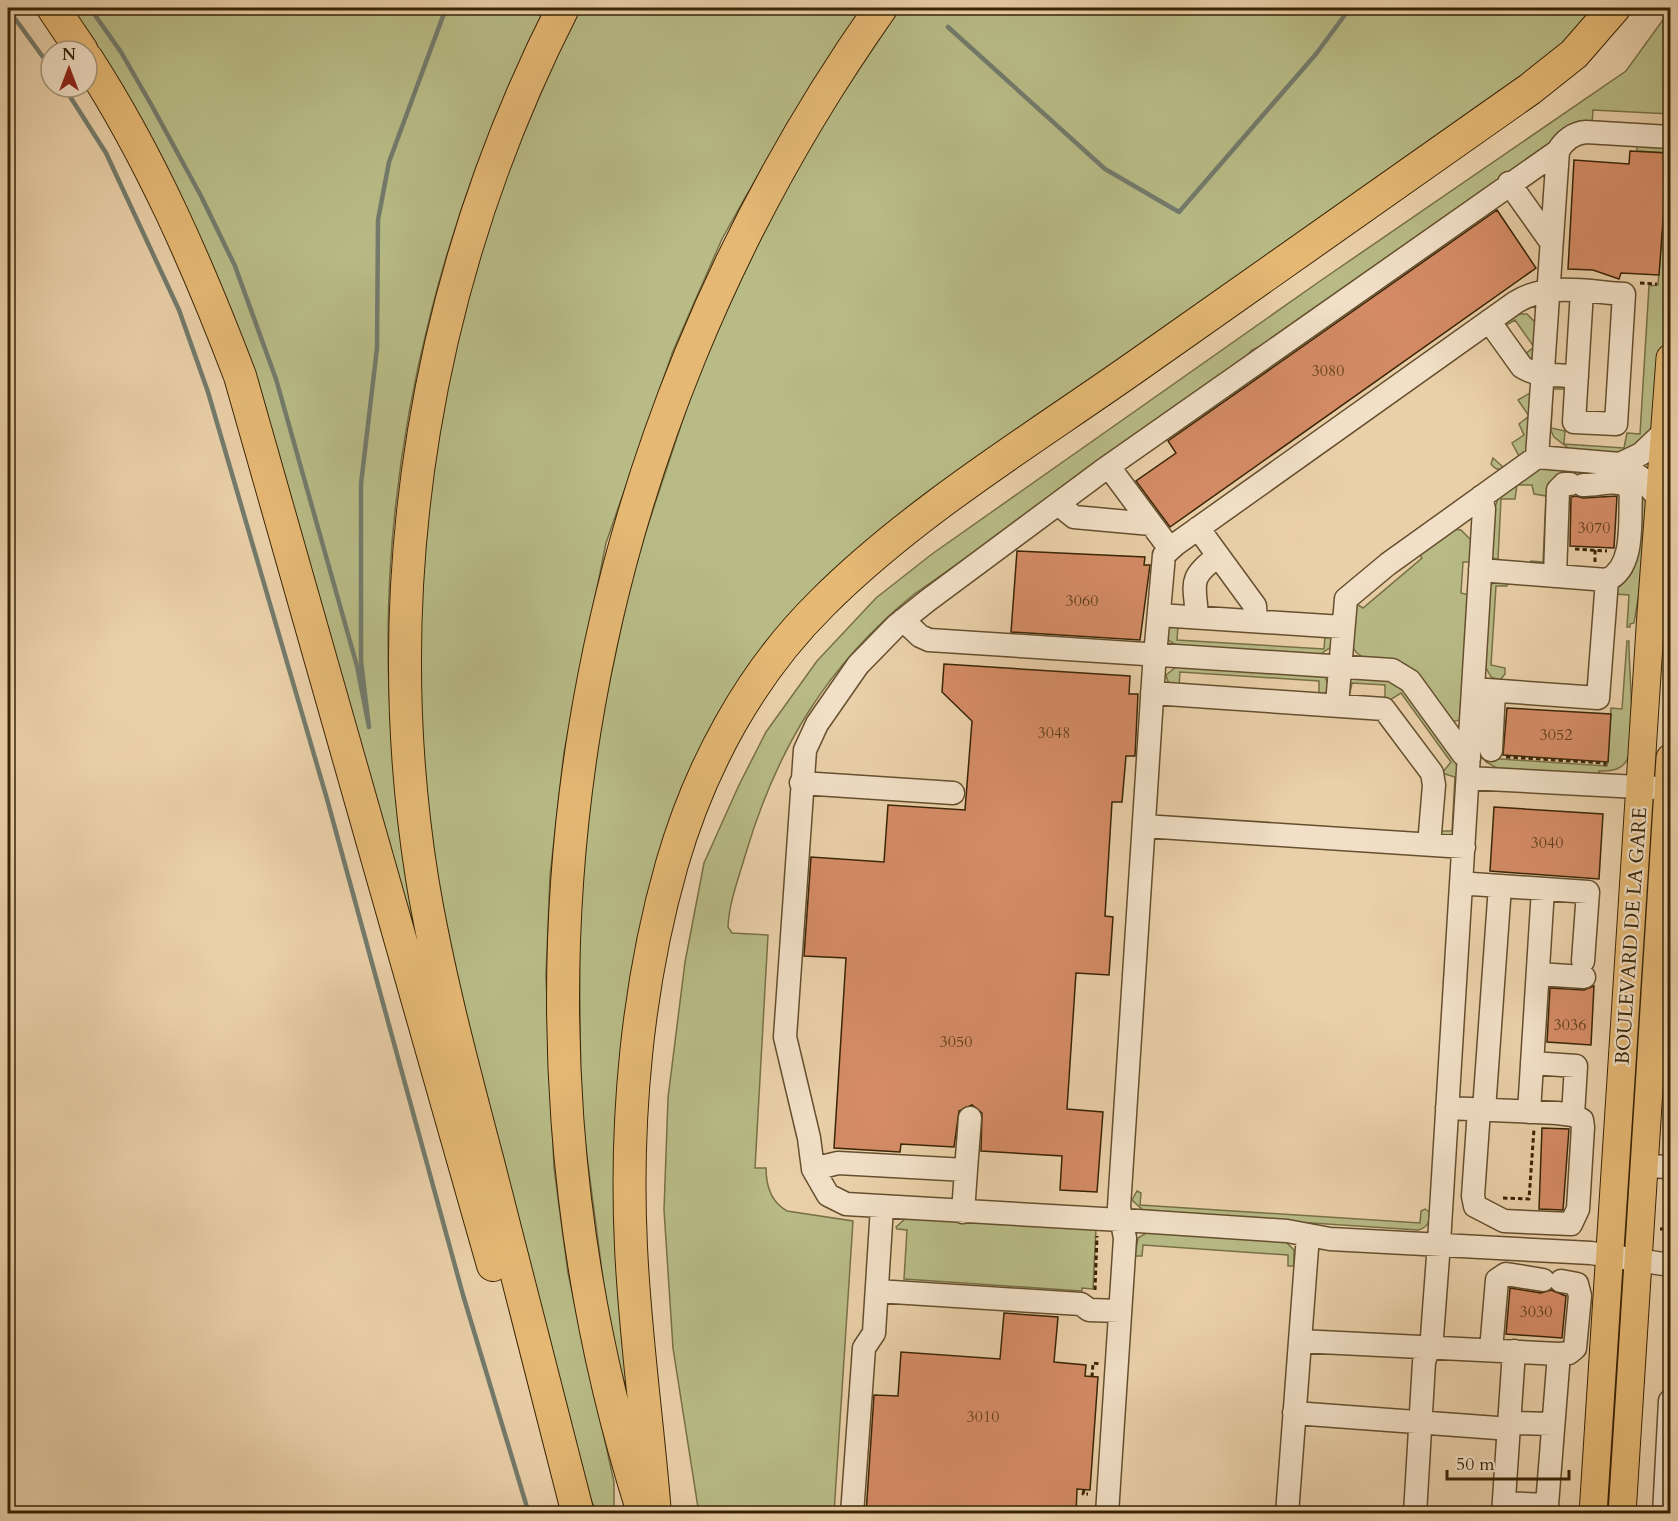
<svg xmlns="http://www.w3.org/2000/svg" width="1678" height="1521" font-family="Cardo,serif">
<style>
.grass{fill:#b8bb86;stroke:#787046;stroke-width:1.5}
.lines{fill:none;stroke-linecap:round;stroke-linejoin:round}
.stream{stroke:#737b6c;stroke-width:4.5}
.building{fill:#d58c66;stroke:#392405;stroke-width:1.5}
.minor-casing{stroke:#654f2e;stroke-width:25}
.major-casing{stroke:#392405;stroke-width:29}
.highway-casing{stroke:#392405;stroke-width:34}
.path{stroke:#392405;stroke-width:3;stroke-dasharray:4.5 3;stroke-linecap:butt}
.minor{stroke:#f1e0c7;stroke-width:22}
.major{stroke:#e5b874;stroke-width:27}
.highway{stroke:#e5b874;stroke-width:32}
.labels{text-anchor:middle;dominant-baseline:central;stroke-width:4.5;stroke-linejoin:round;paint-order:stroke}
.number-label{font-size:16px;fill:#603e1d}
.street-label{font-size:20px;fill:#392405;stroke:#f1e0c7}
</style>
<rect width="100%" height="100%" fill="#ead0a9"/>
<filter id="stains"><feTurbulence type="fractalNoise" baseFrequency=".00333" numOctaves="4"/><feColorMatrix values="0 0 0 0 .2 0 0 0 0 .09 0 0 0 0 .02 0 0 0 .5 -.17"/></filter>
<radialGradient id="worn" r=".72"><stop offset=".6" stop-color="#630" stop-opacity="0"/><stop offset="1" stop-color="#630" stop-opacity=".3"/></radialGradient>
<path class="grass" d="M67,8H545C448,202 389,420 388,638C388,760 405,879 430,998L289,505Z
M578,8H864L816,79L746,196L722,239L673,351L606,543L564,752L550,876L546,976L554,1168L568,1273L614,1482V1514C591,1513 593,1505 587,1485L472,1048L433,865L419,721L421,568L432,467L457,329L494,200Z
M900,8H1600L1560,50L811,596L650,901L636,1411L616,1361L608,1317L581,1111L579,913L595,751L633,570L700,368L769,219L826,119Z
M1670,10V114L1593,110L1592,124L1284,334L1252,350L1230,372L913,595C827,665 776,750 745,856C738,880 729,903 728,927L732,933L768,935L755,1168H766C766,1186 771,1202 787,1211L853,1221L834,1513L699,1514L673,1348L664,1210L668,1098L685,962L704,863L739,785L766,732L817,661L876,598L932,554L1323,279L1626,71Z
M1637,142L1670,145V313L1657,377L1652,430L1646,440L1617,454L1571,450L1554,437L1548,424L1552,386H1566L1564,389H1553L1551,428L1565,431L1564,444L1624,448L1627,433L1640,434L1649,286L1658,285L1668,153L1637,151Z
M1518,314H1527L1537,324L1534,357L1530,359L1524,355L1534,347L1515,320L1505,326L1504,323Z
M1530,393C1535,404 1532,447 1523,456C1519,460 1512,464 1507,467C1500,471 1496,470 1491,464L1493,458L1503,467L1519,456L1512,443L1524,435L1519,424L1529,416L1518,400Z
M1542,468L1622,476L1647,500L1642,575L1634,623L1630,624V627H1627L1629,595L1616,594L1636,493L1571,479L1547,560L1541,564H1530L1531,561L1543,562L1546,496L1534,494L1532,485H1517L1515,499H1501L1498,559L1506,562L1492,558L1494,511L1498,498L1536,470Z
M1453,529L1461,530L1472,541V562H1463L1461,593L1469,595L1460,720L1451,722L1357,653L1352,647L1355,603L1363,608L1422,558L1418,552Z
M1495,582L1508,583L1507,586H1496L1491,665L1505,668V674L1500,680L1491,677L1485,666L1490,585Z
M1169,626H1178L1177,640L1324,649L1325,636L1332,638L1331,647L1319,655L1179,647L1168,640L1166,629Z
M1627,641H1629C1628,664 1638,748 1625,763C1618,771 1609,771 1599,771V774L1497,768L1486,762L1479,751L1486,758L1607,766L1611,708L1622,709Z
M1176,667L1325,676L1330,690L1326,695L1319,693V681L1180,672L1179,686L1169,685L1166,675Z
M1351,678L1386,679L1404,688L1455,760L1459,771L1454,836H1439L1440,831H1452L1455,777L1442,773L1451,762L1401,693L1390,700L1385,699V685L1352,683L1349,697L1347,687Z
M1137,1191L1141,1193L1140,1205L1420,1223L1421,1211L1425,1209L1431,1213C1430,1222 1427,1228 1418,1230L1145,1212L1132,1200Z
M906,1218L1096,1228L1093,1289L1082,1288V1291L904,1279L907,1230L897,1229L896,1227Z
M1148,1232L1284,1240L1294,1250V1266H1288V1255L1143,1245L1142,1256H1135L1138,1238Z"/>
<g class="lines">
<path class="stream" d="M90,8L121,52L152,106L201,196L235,266L276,379L357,666L369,727L361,661V484L377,348L378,220L389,162L446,8
M8,9L51,68
M948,27L1105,169L1179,212L1316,54L1350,8
M64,87L106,153L179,310L208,392L327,799L463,1295L529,1514"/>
</g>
<path class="building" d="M1630,151L1668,153L1659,275L1621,273L1619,279L1593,270L1568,269L1574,160L1629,164Z
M1497,210L1536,268L1170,527L1136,481L1176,453L1168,441Z
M1576,496L1583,498L1617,496L1614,548L1570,546L1571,497Z
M1017,551L1145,557L1144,565H1150L1140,640L1011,632Z
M944,664L1130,676L1129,694H1138L1135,756H1126L1122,802H1112L1105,916L1113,917L1109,975L1076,973L1067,1109L1103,1112L1097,1192L1060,1190L1062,1156L981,1151L982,1113L972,1105L959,1111L954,1147L901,1144L900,1152L834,1148L846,958L804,956L811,857L884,862L888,805L965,810L972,721L942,692Z
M1507,708L1611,714L1608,762L1503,755Z
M1494,807L1603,814L1599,879L1490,871Z
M1594,986L1591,1045L1547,1042L1550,988L1584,990Z
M1542,1128L1569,1129L1563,1210L1539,1209Z
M1510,1288L1541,1293L1551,1290L1566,1296L1562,1338L1506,1334Z
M1004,1313L1058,1317L1054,1362L1086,1365L1085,1376L1098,1377L1090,1490L1077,1489L1076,1514H866L874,1395L898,1396L901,1352L1000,1359Z"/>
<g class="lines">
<defs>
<path id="minor" d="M1670,137L1586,132C1574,133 1564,140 1558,151L1102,471L927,601L897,625L858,665L817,724L805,750L785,1037L809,1138L813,1169L828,1195L846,1204L1138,1221L1287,1231L1330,1239L1591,1253L1670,1265
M1509,183L1551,242
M1489,321L1522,367C1538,377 1558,375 1577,376
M1537,457L1558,151
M1620,464L1641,454L1663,433
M1109,467L1170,549
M1583,485C1598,486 1615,478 1627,486L1631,493C1629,519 1636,567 1607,580
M1058,504L1074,517L1151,524
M1198,528L1255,606L1256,621
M1555,576L1558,490L1564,484H1570
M1159,615L1342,627
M1197,617C1195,583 1187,579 1218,556
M903,620L920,636L929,640L1392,670L1410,681L1463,754L1469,758
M1473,689L1598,698L1607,580L1480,570
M1152,693L1384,709L1432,773L1434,785L1429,845
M1337,704L1346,599L1388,564L1537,457L1620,464L1643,479L1658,498
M1491,750L1494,691
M1468,778L1657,788
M801,783L953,793
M1144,826L1464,847
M1461,887L1472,884L1588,892L1583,961
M1538,974L1584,977
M1532,1063L1576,1066L1573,1115
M1447,1108L1557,1113L1573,1115L1582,1120L1583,1127L1578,1209L1571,1224L1504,1221L1475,1206L1473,1196L1479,1110
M1484,1110L1500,886
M1529,1112L1543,889
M1645,1166L1670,1167
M813,1169L838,1163L966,1170L963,1212
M966,1170L970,1118
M877,1291L1081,1304L1089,1310L1120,1311
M1300,1341L1559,1354L1547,1505L1504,1503
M1491,1350L1497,1280L1506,1274L1543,1280
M1559,1354L1569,1353L1575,1348L1580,1296L1577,1284L1561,1281
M1294,1413L1497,1428L1519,1423L1553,1424
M852,1514L864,1348L874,1333L882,1207
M1107,1514L1125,1238L1119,1207L1154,667L1164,555L1176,544L1516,302C1548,282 1589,292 1624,294L1616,424L1574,422L1582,291
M1287,1514L1308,1235
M1415,1514L1424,1362L1432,1337L1439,1243L1484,509L1481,497
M1503,1514L1514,1351
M1664,1514L1670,1401"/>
<path id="major" d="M1593,1514L1651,613L1670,358
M1622,1514L1670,758"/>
<path id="highway" d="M53,8L82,51
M563,8C427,275 375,581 422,878C438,975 464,1071 489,1166C518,1282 548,1398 578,1514
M87,59C151,158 198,266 240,376L493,1265
M642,1509C480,996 571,447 881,8
M655,1514C648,1425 635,1336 631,1247C625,1120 637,986 672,864C700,767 750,674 822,603C913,512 1033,439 1138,365C1269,273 1400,181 1530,89L1574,54L1614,8"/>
</defs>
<use href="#minor" class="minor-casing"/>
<use href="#major" class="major-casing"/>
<use href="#highway" class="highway-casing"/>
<path class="path" d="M1640,283L1657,284
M1575,549L1607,551
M1595,562V547
M1506,757L1605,763V768
M1503,1198L1529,1199L1534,1129
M1660,1229H1670
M1095,1290L1097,1236
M1092,1377L1093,1363L1100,1364
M1084,1490L1083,1494H1088"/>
<use href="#minor" class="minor"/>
<use href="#major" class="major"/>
<use href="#highway" class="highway"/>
</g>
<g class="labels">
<g class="number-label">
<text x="1328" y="371">3080</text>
<text x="1594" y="528">3070</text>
<text x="1082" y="601">3060</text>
<text x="1054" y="733">3048</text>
<text x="1556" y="735">3052</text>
<text x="1547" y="843">3040</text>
<text x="1570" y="1025">3036</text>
<text x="956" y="1042">3050</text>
<text x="1536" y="1312">3030</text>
<text x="983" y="1417">3010</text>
</g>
<g class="street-label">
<text transform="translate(1631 936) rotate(-86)">BOULEVARD DE LA GARE</text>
</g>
</g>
<rect width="1678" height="1521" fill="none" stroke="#ead0a9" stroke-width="30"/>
<rect x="9" y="9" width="1660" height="1503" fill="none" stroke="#392405" stroke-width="3"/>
<rect x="15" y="15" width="1648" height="1491" fill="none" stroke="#392405" stroke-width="1.5"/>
<g transform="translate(69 69)"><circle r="28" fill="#f1e0c7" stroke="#a79579" stroke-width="1.5"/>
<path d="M0-4.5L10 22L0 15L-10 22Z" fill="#8f2418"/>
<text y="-9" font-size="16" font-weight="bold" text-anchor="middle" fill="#392405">N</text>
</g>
<path d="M1447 1470v9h122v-9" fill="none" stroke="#392405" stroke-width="3"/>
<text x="1456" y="1470" font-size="18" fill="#392405" stroke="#f1e0c7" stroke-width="4.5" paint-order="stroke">50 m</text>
<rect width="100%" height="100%" filter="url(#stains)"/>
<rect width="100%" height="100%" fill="url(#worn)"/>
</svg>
